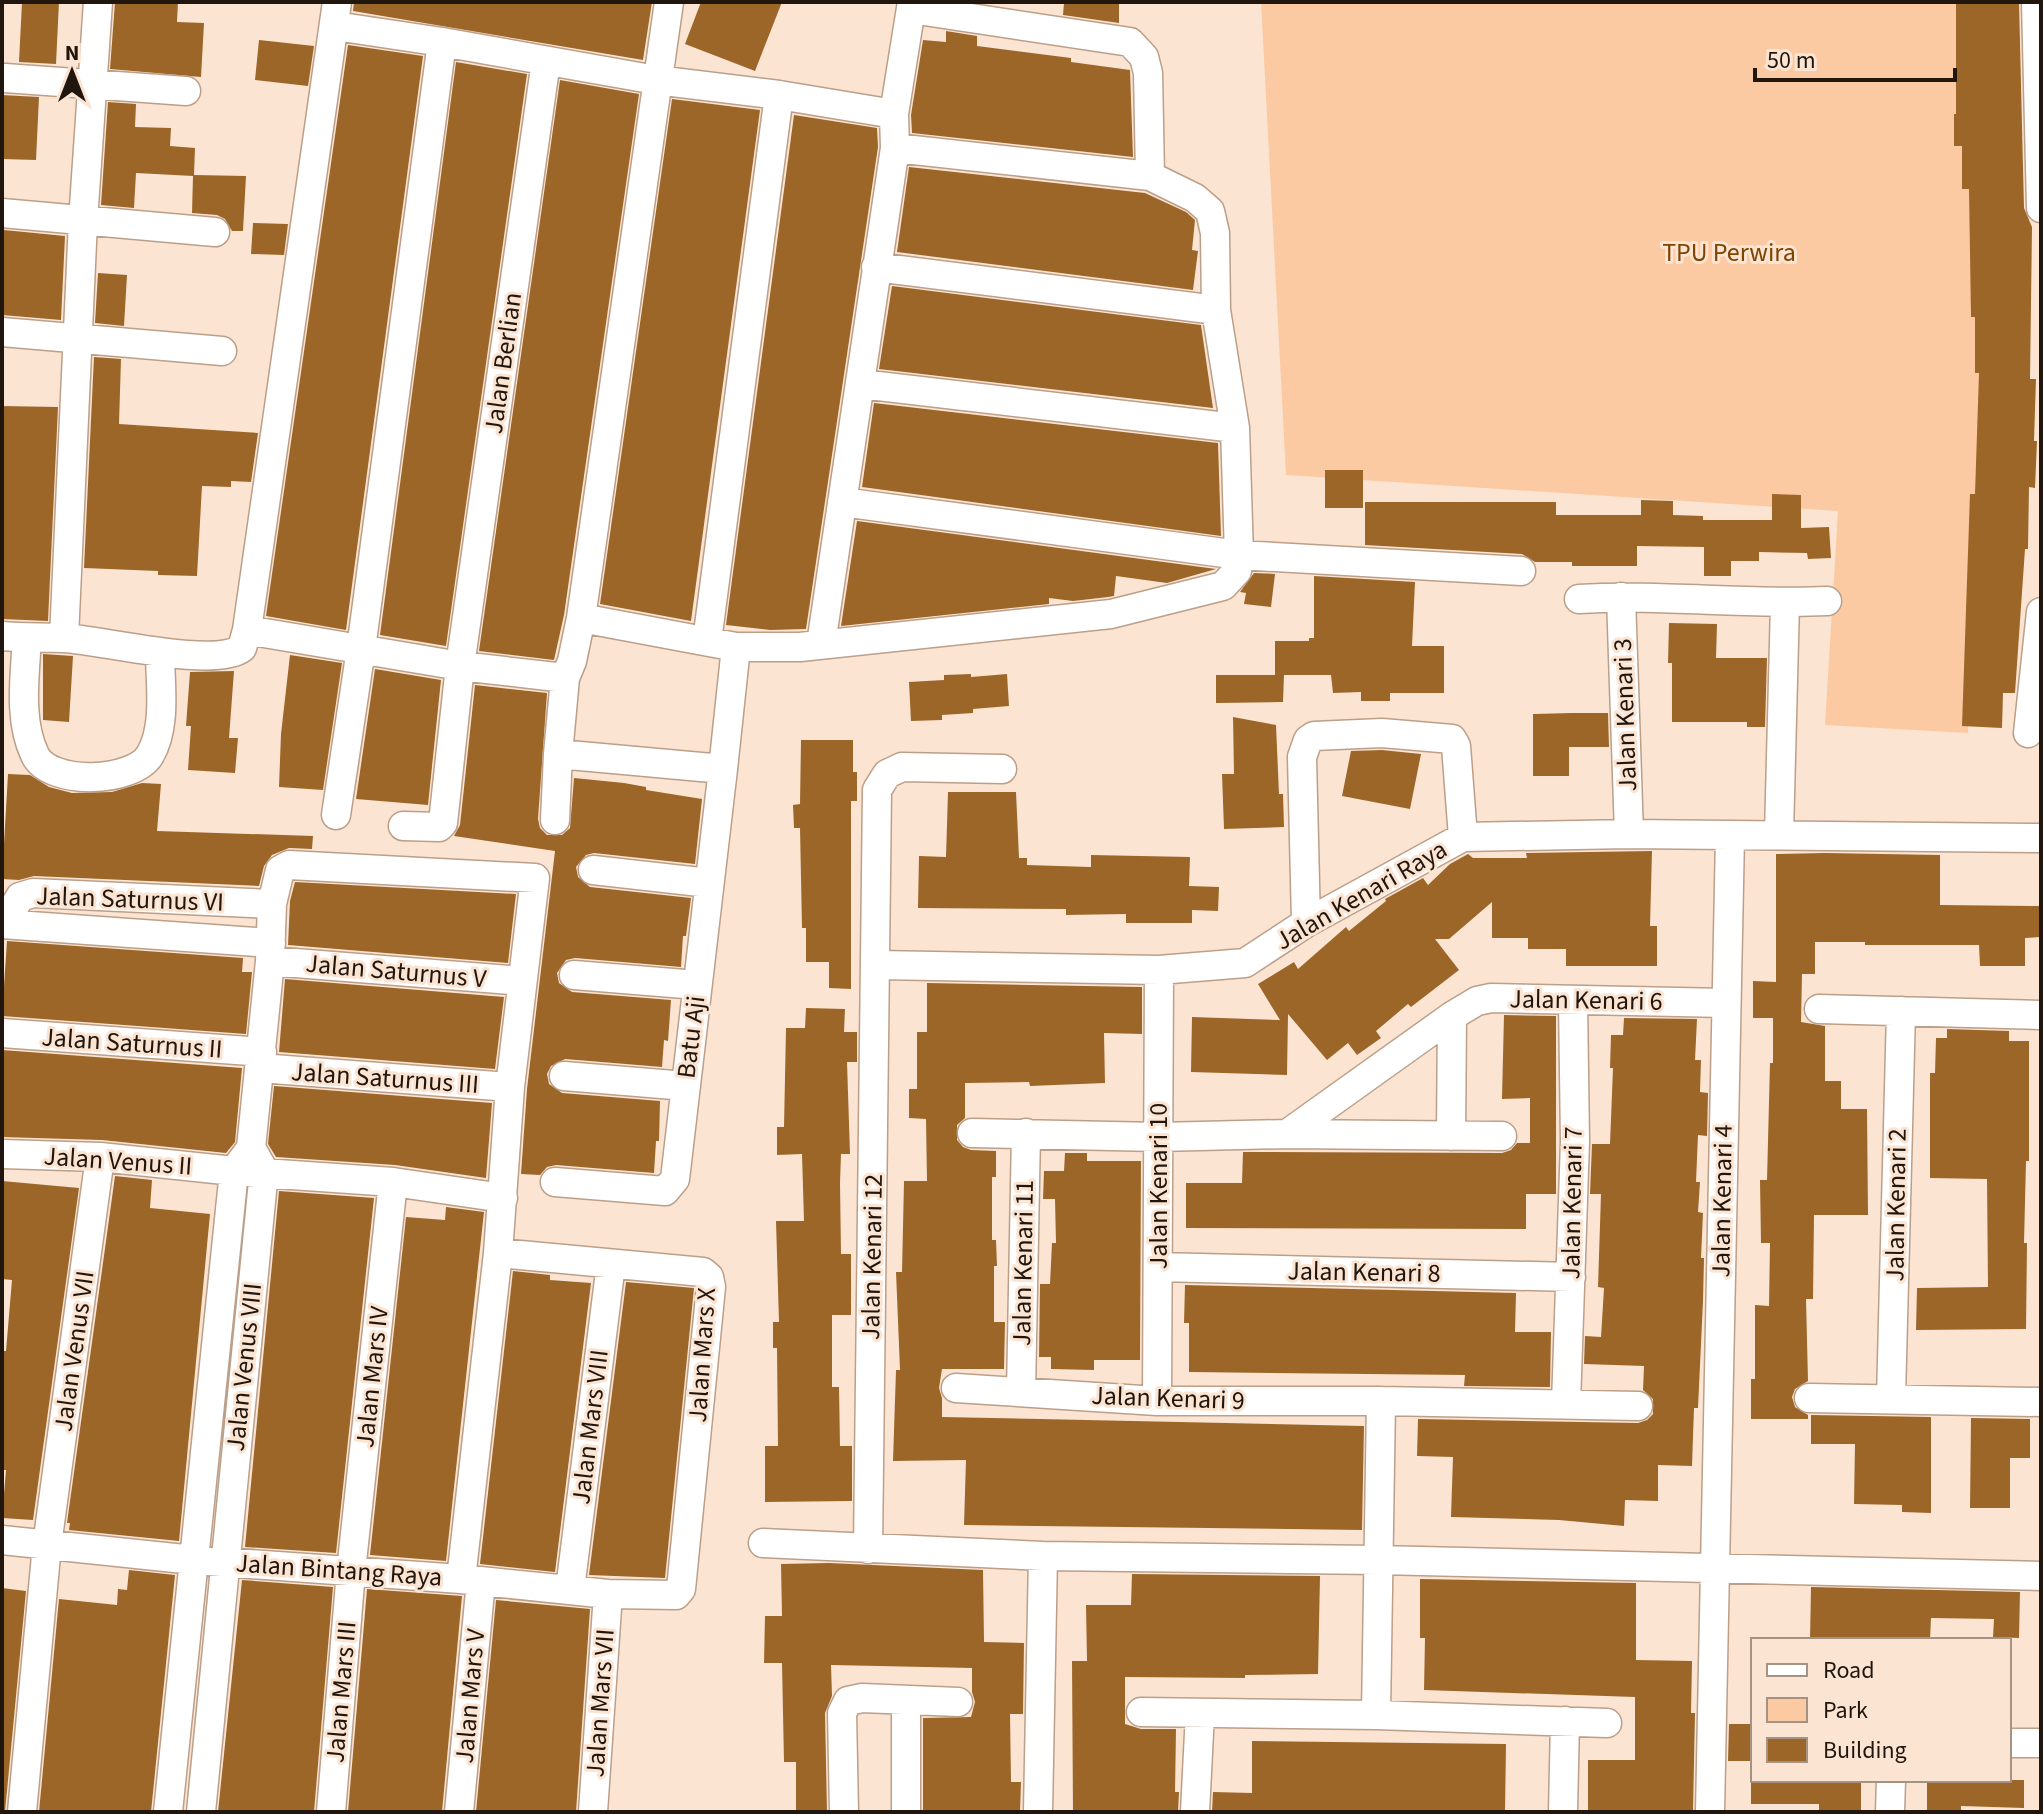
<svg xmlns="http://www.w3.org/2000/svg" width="2043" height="1814" font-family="'Source Sans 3',sans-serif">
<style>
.green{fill:#fccaa2}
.building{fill:#9d6629}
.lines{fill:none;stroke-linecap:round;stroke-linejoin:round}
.minor-casing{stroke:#bb9f89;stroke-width:31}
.minor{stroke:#fff;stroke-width:28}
.labels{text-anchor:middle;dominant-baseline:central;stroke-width:6;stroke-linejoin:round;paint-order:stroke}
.park-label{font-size:26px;fill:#7f4400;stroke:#fce4d2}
.street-label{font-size:26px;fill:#20160e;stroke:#fce4d2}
</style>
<rect width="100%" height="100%" fill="#fce4d2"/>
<path class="green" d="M1261,2H1969L1981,296L1978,530L1968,733L1825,725L1838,511L1286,475Z"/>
<path class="building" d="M22,2H59L56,64L19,62Z
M115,2H178L177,22L204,23L201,77L110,69Z
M354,2H652L643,60L353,11Z
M701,2H782L755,71L685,44Z
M1956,2H2019L2024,208L2032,227L2030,379H2036L2034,441H2037L2035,488L2029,487L2028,549H2025L2015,693H2003L2002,728L1962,726L1970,494H1975L1979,373H1975V317H1971L1969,189H1962V146H1954V114H1956Z
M1064,3L1119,4V23L1063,15Z
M946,31L977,36V46L1071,58V62L1130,70L1133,157L912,133L911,115L923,40L946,42Z
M259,40L314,46L308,86L255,80Z
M348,45L423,56L346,630L266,616Z
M456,62L527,74L446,646L380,635Z
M560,80L639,94L564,615L554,660L479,651Z
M2,95L39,97L36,160L2,159Z
M672,99L760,110L691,621L600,604Z
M108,102L136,104L135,127L171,128L170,146L195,148L194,175L246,176L243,231H232L225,219L217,215L192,213L193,176L136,173L134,208L101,205Z
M794,115L877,128L878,147L806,629L770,630L726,625Z
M909,167L1145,193L1186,212L1195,220L1192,250L1198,251L1193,290L897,252Z
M253,223L288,224L284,255L251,254Z
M4,230L65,236L61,320L2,315Z
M98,273L127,275L124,326L95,323Z
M892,286L1201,325L1213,408L879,369Z
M94,357L121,359L119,424L258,433L251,482L231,481V487L202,486L197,576L158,575V571L84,568Z
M874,403L1218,443L1221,536L862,487Z
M2,406L58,407L48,621L2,619Z
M1325,470H1363V508H1325Z
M1772,494L1801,495V528L1829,527L1831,558L1808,559L1807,553L1759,552V561H1731V576H1704V547L1637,546V566H1572V562H1535L1522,554L1365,545V502H1556V515H1641V500L1673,501V515L1703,516V520H1772Z
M857,521L1216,569L1167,583L1116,576L1114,596L1108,597L1073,601L1049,598V604L841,626Z
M1254,573L1275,574L1271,607L1244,604L1246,593L1240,592Z
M1314,576L1415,582L1412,646H1444V693H1390V701H1361V692L1333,693L1331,675H1278H1284L1283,702L1216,703V675H1275V641H1309V638H1314Z
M1669,623L1717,624L1716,658H1767L1765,727H1747V722H1672V663H1668Z
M43,654L73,656L69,722L43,720Z
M290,655L342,663L323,790L279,787L281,734Z
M375,669L441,680L428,805L356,799Z
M234,671L229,738H238L235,773L188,770L191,726H186L190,672Z
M971,674V677L1007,674L1009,706L973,709V713L942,715V720L911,721L909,682L944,680V675Z
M475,685L547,693L538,819L540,828L547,835H562L570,828L574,778L624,783L646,787V790L702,799L695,864L594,853L586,855L576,867L578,877L590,887L691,898L686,936H683L681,967L575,958L566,960L557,973L559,983L572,992L671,1000L668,1041L664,1040L662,1067L565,1059L551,1066L547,1074L549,1084L562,1093L660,1101L659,1141H656L654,1173L556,1165L547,1167L540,1175L521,1174L527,1089L555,851L454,836L460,825Z
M1572,713H1608L1609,747H1569V776H1533V714Z
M1233,717L1276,725L1279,794H1283L1284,827L1224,829L1222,774H1234Z
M801,740H853V772H857V801H851V989L829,988V962H806V928H802L800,828H794L793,805L800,804Z
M1382,750L1421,754L1410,809L1342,796L1351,751Z
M8,774L30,775L49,787L72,793L112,792L142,783L161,784L157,831L313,836L312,849L289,848L272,855L264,866L259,886L34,876L19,880L2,879Z
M948,792H1016L1019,858H1027V865L1091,867V855L1190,857L1189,886L1219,887L1218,911L1192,910V923H1126V914L1066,915V909L918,908L919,856L946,857Z
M1652,851L1650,926H1657V966H1566V949H1528V938H1492V902L1449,939H1435L1459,970L1411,1007L1408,1004L1376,1031L1381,1038L1357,1055L1348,1043L1327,1060L1288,1014L1287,1075L1191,1072L1192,1017L1280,1020L1258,984L1294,962L1298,969L1346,927L1349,931L1386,901L1385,899L1423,878L1428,885L1450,864L1468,854L1473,858H1527L1526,853Z
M1825,853L1940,855V905L2041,906V937L2025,938V966H1980L1979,945H1865V942H1815V974H1802L1801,1022L1825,1026V1081H1841V1109H1867L1868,1215H1814L1813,1299H1806L1808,1381L1795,1389L1792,1397L1795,1407L1808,1415V1419H1751V1379H1755V1305L1769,1306L1770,1243H1761L1760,1180H1767L1770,1063H1773V1018H1753V981L1776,982V854Z
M295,882L516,894L508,963L288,945L290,901Z
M7,941L243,958L242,972H252L246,1034L2,1016Z
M285,979L504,997L495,1069L279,1052Z
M927,983L1142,987V1034L1104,1033L1105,1083L1030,1086L1029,1082L965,1083V1118L957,1125V1140L963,1147L971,1150L996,1151V1177H992V1240H996L997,1266H994V1322H1005L1004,1369H942L939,1388L942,1398V1417L1364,1426L1362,1530L964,1525L966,1460L893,1461L896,1370H900L896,1272H902L904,1181H927L926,1119L909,1118V1089H917V1032H927Z
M806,1008L845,1009L844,1032H857V1062H847L850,1154H841L840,1183L841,1254H851V1315H832V1387H839L840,1446H852V1501L765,1502V1446H778L777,1348H773V1322H779L776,1221H804L802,1154L777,1155V1127H784L786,1028H805Z
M1504,1015L1556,1016V1194H1526V1229L1186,1228V1183H1242L1243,1152L1502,1153L1511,1150L1517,1143H1530V1098L1502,1099Z
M1624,1018L1697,1019L1695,1060H1701L1700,1092L1708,1093L1707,1136L1698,1135L1696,1182H1700L1698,1212L1703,1213L1701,1258H1704L1703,1301L1698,1408H1694L1692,1466L1658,1465V1501L1625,1500L1624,1526L1559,1520L1451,1517L1453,1457L1417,1456L1418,1419L1638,1423L1647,1420L1653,1414V1399L1643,1390L1644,1366L1584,1364L1585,1336L1601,1337L1604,1288L1598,1287L1601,1194H1590L1592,1144H1610L1613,1068H1610L1611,1035H1623Z
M1947,1029L2009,1031V1041H2029V1161H2026L2024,1243H2027L2026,1329L1916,1330L1917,1288L1988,1287L1987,1179L1930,1178V1073H1935L1936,1038H1947Z
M2,1050L242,1068L235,1142L226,1153L102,1140L2,1137Z
M274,1086L492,1103L486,1178L395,1165L276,1157L268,1144Z
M1065,1153H1087V1161H1141L1140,1360H1094V1370L1051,1369V1357H1039L1040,1284H1050L1052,1243H1056L1055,1199H1043L1044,1171H1064Z
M115,1176L152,1180L150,1208L210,1214L179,1541L69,1530L70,1523H67Z
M2,1181L79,1188L33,1520L2,1518L6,1470H2V1351H6L12,1280L2,1279Z
M279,1191L374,1198L336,1553L245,1547Z
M446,1207L484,1212L446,1561L370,1555L406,1217L445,1220Z
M513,1271L550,1275V1280L591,1283L555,1572L480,1564Z
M626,1282L694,1288L665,1578L589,1575Z
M1185,1285L1516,1293L1515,1332H1551L1550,1387L1464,1386L1465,1375L1189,1372V1323H1184Z
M1811,1415L1931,1417V1513L1902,1512V1505L1854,1504L1855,1444H1811Z
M1971,1418L2030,1419V1458H2010V1508H1970Z
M829,1563L983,1570L984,1642L1024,1643L1023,1714H1010L1011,1782H1021L1020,1812H923V1718L971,1717L975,1702L972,1692V1668L831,1665L832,1696L825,1713L827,1812H796V1762H784L782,1663H764L765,1616H782L781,1564Z
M129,1570L175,1575L151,1812H39L59,1599L117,1605L118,1589L127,1590Z
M1132,1574L1320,1576L1318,1674L1245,1675V1678L1125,1677V1724L1141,1729H1176L1175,1792H1179L1178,1812H1073L1072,1661H1087L1086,1605H1131Z
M1420,1579L1636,1583V1660L1692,1661L1691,1713H1695L1693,1812H1588V1760H1635V1697L1424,1690L1425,1638H1420Z
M242,1580L333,1587L314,1812H218Z
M1811,1587L2020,1592L2019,1638L1993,1637L1994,1619L1931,1618L1930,1640L1847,1638V1640H1810Z
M2,1588L26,1591L5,1812H2Z
M367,1589L462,1596L442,1812H348Z
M496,1600L590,1609L576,1812H476Z
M1729,1724H1753V1761H1728Z
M1252,1741L1506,1744L1505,1812H1212L1213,1792L1252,1793Z
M1751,1780H1861V1812H1819V1804H1751Z
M1927,1780H2024V1808L1961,1806V1812H1927Z"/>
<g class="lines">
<defs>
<path id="minor" d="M2036,2L2041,208
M335,26L442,42L656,80L779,95L894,114
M5,78L186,91
M895,148L1150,176
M2,213L215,232
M876,267L1216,310
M2,332L222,351
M861,384L1235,428
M842,502L1239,555L1521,571
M1621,597L1629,834
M1579,599C1662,594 1744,605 1827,601
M581,618L736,647H800L1111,614L1223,586L1237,571L1239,555L1235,428L1216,310L1215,233L1210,211L1195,198L1150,176L1148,73L1144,57L1130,42L911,9
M247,630L460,666L565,678
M2,636C23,638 43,637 64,638C101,640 215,669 242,648L247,630L337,2
M27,638C25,675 18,720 35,755C50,786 133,783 150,755C167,726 160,684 160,652
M64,638L83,221L98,2
M707,641L779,95
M821,644L895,148L894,114L912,2
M2028,733L2041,612
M558,754L723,769L736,647
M336,815L361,649L442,42
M555,820L558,754L565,678L572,661L581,618L669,2
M403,826L439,827L443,823L460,666L546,61
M1779,834L1785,603
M593,870L709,883
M1306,923L1302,757L1308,740L1314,736L1382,733L1452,739L1456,746L1463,837
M2,924L271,943
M4,924L20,897L33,893L272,904
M270,961L522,981
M877,965L1159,970L1245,963L1306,923L1463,837L1629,834L2041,838
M574,975L697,985
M1819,1009L2041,1015
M2,1033L262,1052
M260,1068L510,1087
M564,1076L686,1086
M972,1133L1158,1137L1287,1134L1502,1136
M1287,1134L1452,1016L1477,1001L1491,998L1725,1003
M1451,1136L1452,1016
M2,1154L100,1157L234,1171L393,1182L503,1198
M234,1171L251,1148L270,961L272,904L280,870L289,865L535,878L510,1087L498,1253L461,1579
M555,1182L665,1191L675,1179L723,769
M1158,1267L1571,1277
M956,1388L1157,1401H1381L1638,1406
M1021,1392L1026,1133
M1809,1398L2041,1402
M1891,1398L1901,1011
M1157,1401L1159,970
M1566,1404L1575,1141L1573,1001
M2,1540L194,1560L461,1579L608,1594L676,1595L681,1589L711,1287L709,1277L703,1272L498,1253
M763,1543L1043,1556L1379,1560L2041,1576
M868,1549L877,790L887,774L902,767L1002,769
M570,1589L611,1264
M1141,1712L1376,1715L1607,1723
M1376,1715L1381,1401
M2009,1743H2041
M22,1812L47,1545L100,1157
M168,1812L234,1171
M201,1812L264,1171L251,1148
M331,1812L351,1571L393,1182
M459,1812L481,1581
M593,1812L608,1594
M844,1812L842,1713L848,1701L862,1698L958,1702
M906,1812V1701
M1038,1812L1043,1556
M1195,1812L1200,1713
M1563,1812L1565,1721
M1710,1812L1730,836
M1890,1812L1891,1780"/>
</defs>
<use href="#minor" class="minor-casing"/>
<use href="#minor" class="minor"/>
</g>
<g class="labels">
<g class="park-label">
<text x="1729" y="252">TPU Perwira</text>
</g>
<g class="street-label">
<text transform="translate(503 363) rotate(-82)">Jalan Berlian</text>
<text transform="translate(1625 715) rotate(-92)">Jalan Kenari 3</text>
<text transform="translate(1361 895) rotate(-30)">Jalan Kenari Raya</text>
<text transform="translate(130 899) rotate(2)">Jalan Saturnus VI</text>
<text transform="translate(396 971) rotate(5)">Jalan Saturnus V</text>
<text transform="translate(1586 1000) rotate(1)">Jalan Kenari 6</text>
<text transform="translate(691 1037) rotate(-83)">Batu Aji</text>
<text transform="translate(132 1043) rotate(4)">Jalan Saturnus II</text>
<text transform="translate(385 1078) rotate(4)">Jalan Saturnus III</text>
<text transform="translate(118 1161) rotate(4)">Jalan Venus II</text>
<text transform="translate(1158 1186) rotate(-90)">Jalan Kenari 10</text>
<text transform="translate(1722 1201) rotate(-89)">Jalan Kenari 4</text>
<text transform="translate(1572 1203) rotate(-89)">Jalan Kenari 7</text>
<text transform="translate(1896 1205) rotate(-89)">Jalan Kenari 2</text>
<text transform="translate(872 1257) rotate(-89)">Jalan Kenari 12</text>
<text transform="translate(1023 1263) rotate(-89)">Jalan Kenari 11</text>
<text transform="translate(1364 1272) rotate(1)">Jalan Kenari 8</text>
<text transform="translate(74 1351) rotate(-82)">Jalan Venus VII</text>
<text transform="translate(702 1355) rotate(-86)">Jalan Mars X</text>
<text transform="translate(244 1367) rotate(-84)">Jalan Venus VIII</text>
<text transform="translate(372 1377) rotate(-84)">Jalan Mars IV</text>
<text transform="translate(1168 1398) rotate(2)">Jalan Kenari 9</text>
<text transform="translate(590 1427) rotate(-83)">Jalan Mars VIII</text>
<text transform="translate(339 1570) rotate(4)">Jalan Bintang Raya</text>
<text transform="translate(341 1692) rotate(-85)">Jalan Mars III</text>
<text transform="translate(470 1696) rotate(-85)">Jalan Mars V</text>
<text transform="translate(600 1703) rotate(-86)">Jalan Mars VII</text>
</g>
</g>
<rect width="2043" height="1814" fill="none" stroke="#20160e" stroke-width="8"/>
<rect x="1751" y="1638" width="260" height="144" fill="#fce4d2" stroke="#a49284" stroke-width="2"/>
<rect x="1767" y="1664" width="40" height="12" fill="#ffffff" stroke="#a49284" stroke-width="2"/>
<text x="1823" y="1678" font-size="24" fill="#20160e">Road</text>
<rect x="1767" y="1698" width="40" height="24" fill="#fccaa2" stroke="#a49284" stroke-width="2"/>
<text x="1823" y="1718" font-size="24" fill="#20160e">Park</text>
<rect x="1767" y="1738" width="40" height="24" fill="#9d6629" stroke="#a49284" stroke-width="2"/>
<text x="1823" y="1758" font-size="24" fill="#20160e">Building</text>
<g transform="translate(72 72)" stroke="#fce4d2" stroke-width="6" paint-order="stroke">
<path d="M0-6L14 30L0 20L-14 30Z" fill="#20160e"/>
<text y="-12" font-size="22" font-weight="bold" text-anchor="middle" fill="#20160e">N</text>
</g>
<path d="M1755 68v12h200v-12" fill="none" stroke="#20160e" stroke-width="4"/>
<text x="1767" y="68" font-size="24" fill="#20160e" stroke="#fce4d2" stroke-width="6" paint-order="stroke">50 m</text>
</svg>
